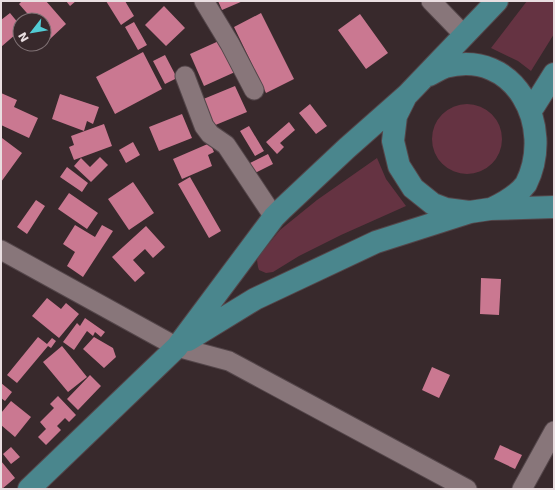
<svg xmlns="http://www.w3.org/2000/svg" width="555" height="490" font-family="'DejaVu Sans',sans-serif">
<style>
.green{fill:#653342}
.building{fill:#ca7891}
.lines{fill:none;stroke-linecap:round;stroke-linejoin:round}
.minor-casing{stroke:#54464a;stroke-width:21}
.major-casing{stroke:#54464a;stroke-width:24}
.minor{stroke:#88767a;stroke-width:19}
.major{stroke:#4a868d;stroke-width:22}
</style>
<rect width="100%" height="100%" fill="#38292c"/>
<path class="green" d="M527,1H554V34L531,71L518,61L491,48Z
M432 139a35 35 0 1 1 70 0a35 35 0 1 1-70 0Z
M377,158L386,179L406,206L341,235L299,256L273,272L266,273L259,270L258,267L257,260L258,257L280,230L317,200Z"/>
<path class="building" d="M22,1H46L66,24L50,39L44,32V20H33L19,4Z
M66,1H76L70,6Z
M106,1H125L134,16L121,25Z
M218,1H243L222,10Z
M164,6L185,28L166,46L145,25Z
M10,13L19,24L13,30L16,34L1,47V20Z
M261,13L294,79L266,93L234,27Z
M360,14L388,53L366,69L338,30Z
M134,22L147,45L138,50L125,27Z
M221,40L235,72L204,86L190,54Z
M143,52L162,89L115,114L96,77Z
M165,55L177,78L165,84L153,61Z
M235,86L247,112L213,126L201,100Z
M1,93L17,100L14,107L38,118L29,138L1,125Z
M60,94L99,107L93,124L87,121L84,131L52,119Z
M310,104L327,126L316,134L299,113Z
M182,114L192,138L159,151L149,127Z
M289,122L295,130L280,143L284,147L277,154L266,142Z
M104,124L112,146L74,160L69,147L74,145L71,136Z
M249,126L264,151L255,156L240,131Z
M2,138L22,153L1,182V139Z
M133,142L140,155L126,163L119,150Z
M210,143L214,152L208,155L212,166L182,179L173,159Z
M268,154L273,164L251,175L246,165Z
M100,157L108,165L91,182L74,166L81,158L90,167Z
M67,167L88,183L82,192L60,177Z
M190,177L221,231L209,238L178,184Z
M133,182L154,213L129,230L108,199Z
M69,193L98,213L87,229L58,209Z
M36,200L45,206L27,234L17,227Z
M75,225L95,237L102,225L113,231L83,277L67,266L75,252L63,244Z
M146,226L165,247L153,258L145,249L133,260L145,273L135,282L112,257Z
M481,278L501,279L499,315L480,314Z
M47,298L61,309L66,303L79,314L59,338L32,316Z
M85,318L105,332L101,337L95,332L93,336L87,331L74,350L63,342L77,323L80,326Z
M38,337L47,344L52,338L56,341L51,348L48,346L17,383L7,375Z
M94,337L113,348L116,357L104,368L83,349Z
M62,346L87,377L68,392L43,362Z
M432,367L450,375L439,398L422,390Z
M90,375L101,386L78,410L67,399Z
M1,383L12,392L5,401L1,398Z
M58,396L76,415L69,422L65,418L57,426L61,430L46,445L38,437L46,429L40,422L54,408L50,404Z
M11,401L31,417L15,437L1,425V413Z
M500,445L522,455L515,469L494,459Z
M11,447L20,457L11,464L3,454Z
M1,461L15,478L2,489H1Z"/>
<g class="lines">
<defs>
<path id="minor" d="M204,1L230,44L254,90
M431,1L464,35
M185,76L204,126L210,134L226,145L274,217
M1,250L177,347L229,361L467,489
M522,489L554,431"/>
<path id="major" d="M429,75C434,73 439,69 445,67C515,48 555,126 526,184C517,196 504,203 491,209
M405,98L396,116L393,141L399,166L413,188L433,204L446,209L469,212
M534,106L554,74
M188,340L255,299L376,242L470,212L490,209L554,207
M29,489L177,347L274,217L282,209L347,148L407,95L497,1"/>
</defs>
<use href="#minor" class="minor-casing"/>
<use href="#major" class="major-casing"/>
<use href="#minor" class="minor"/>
<use href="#major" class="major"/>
</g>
<rect width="555" height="490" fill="none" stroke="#e9dee1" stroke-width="4"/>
<g transform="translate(32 32) rotate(239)"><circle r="19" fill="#38292c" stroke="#7f7174"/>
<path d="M0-3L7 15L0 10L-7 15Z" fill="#52ccd5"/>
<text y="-6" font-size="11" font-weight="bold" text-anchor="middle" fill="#e9dee1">N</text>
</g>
</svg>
